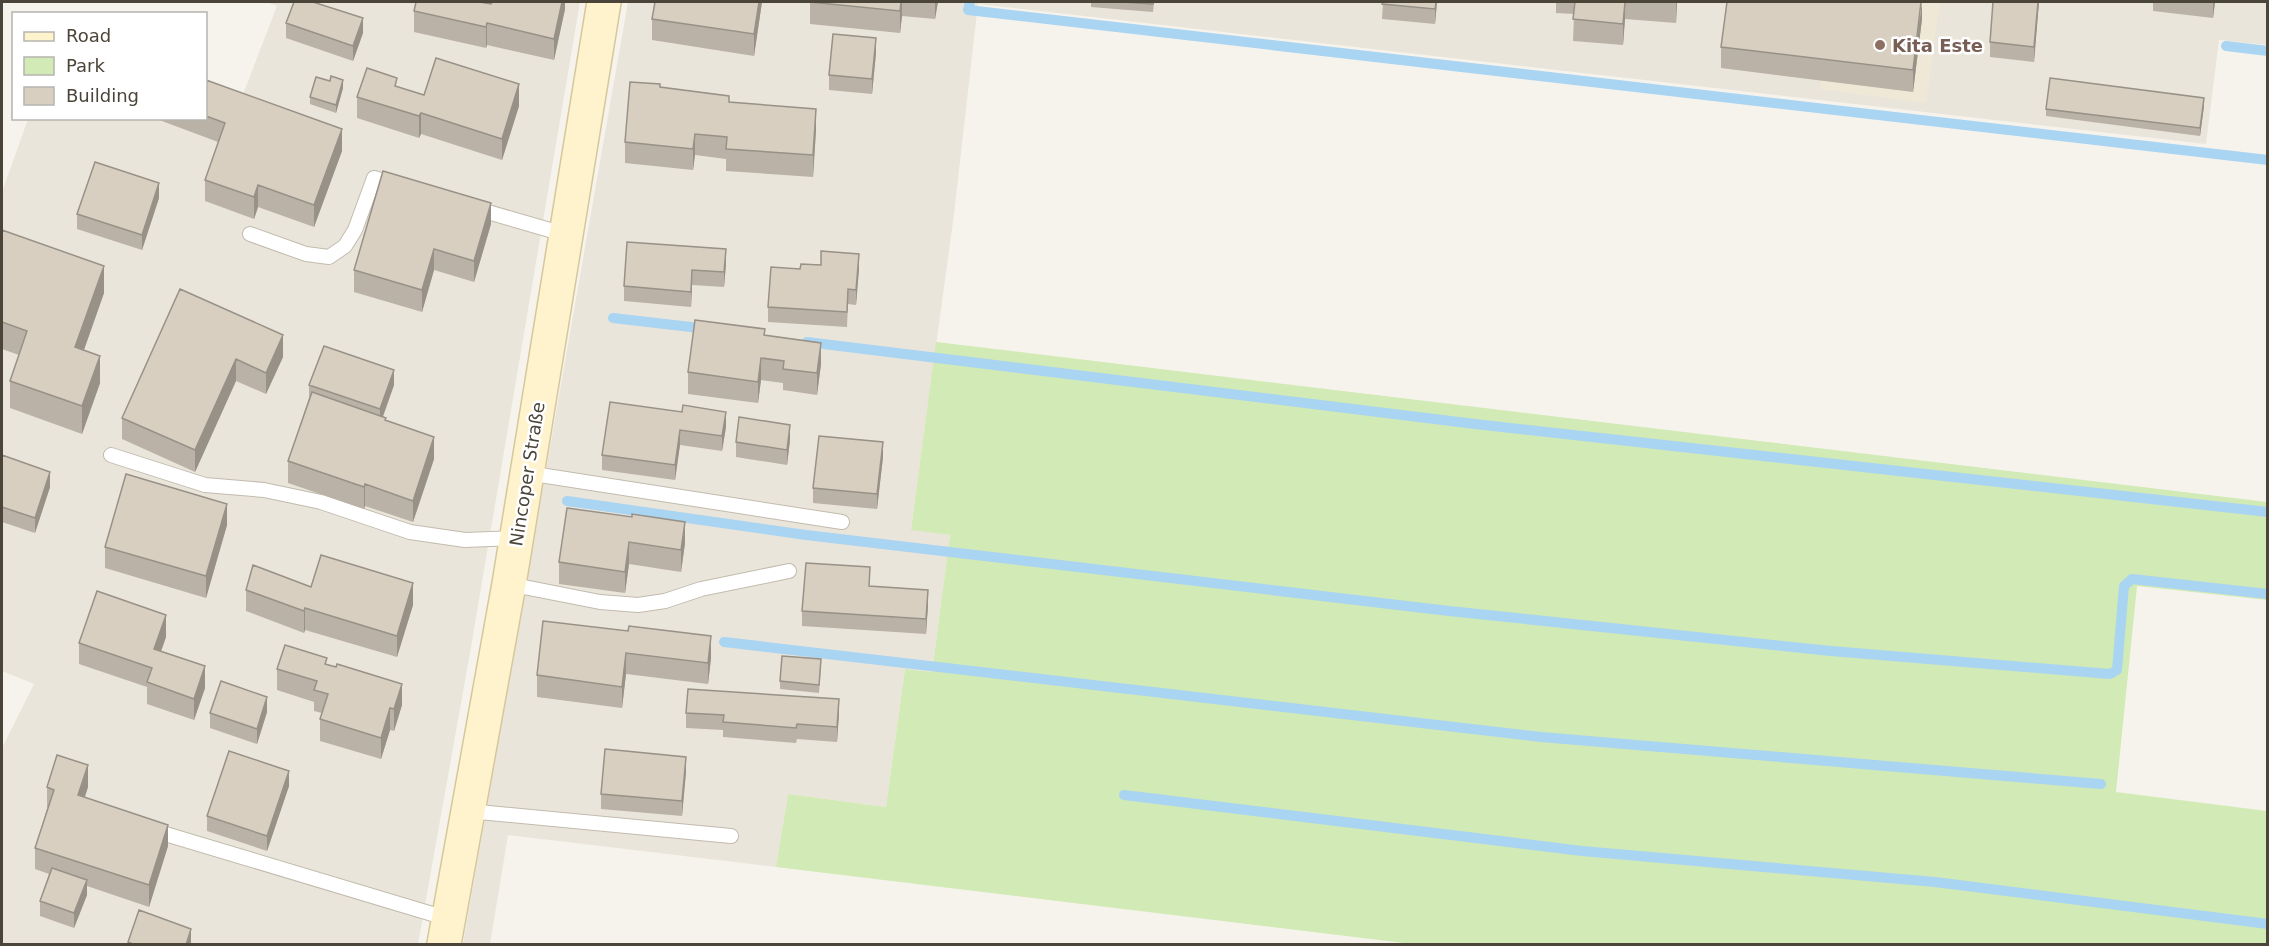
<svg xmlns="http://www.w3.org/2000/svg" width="2269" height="946" font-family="'DejaVu Sans',sans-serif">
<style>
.residential{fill:#eae5da}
.education{fill:#efe8d6}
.green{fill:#d2eab5}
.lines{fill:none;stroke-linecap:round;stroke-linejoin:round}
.stream{stroke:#a9d4f2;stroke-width:10}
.lane-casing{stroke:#c2bbae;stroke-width:16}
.secondary-casing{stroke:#d6c79b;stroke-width:36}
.lane{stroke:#fff;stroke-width:14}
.secondary{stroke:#fff3cd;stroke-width:33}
.wall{fill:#bab2a6}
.shaded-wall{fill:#979187}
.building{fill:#d8cfc1;stroke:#979187;stroke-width:1.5}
.education-dot{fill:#8d6e63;stroke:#fff;stroke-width:2}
.labels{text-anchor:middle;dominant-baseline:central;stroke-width:5;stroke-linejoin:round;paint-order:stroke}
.education-label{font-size:18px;font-weight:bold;fill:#785e54;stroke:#fff;text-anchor:start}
.street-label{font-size:18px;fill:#4b4439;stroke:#fff}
</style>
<rect width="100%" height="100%" fill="#f6f3ec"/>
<path class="residential" d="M266,2H580L471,647L418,944H2V748L34,684L2,671V192L28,119L206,118L242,97L277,6Z
M628,2H2267V45L2219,40L2206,144L978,4L954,214L911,529L950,535L932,672L905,669L886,807L788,794L776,867L508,835L490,944H463Z"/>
<path class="education" d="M1832,2H1940L1926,103L1820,89Z"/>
<path class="green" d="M936,342L2267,502V600L2137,586L2116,792L2267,811V944H1412L776,867L788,794L886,807L905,669L932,672L950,535L911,530Z"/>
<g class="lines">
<path class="stream" d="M970,2L968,10L2268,160
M2226,46L2268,51
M613,318L708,329
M807,342L1475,424L2268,512
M567,501L806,535L1449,611L1831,651L2110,674L2117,670L2124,586L2132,579L2268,594
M724,642L1541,737L2101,784
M1124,795L1582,851L1935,882L2268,924"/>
<defs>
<path id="lane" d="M474,208L567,235
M250,234L306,254L329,257L345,246L355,230L374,178L398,185
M111,455L205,485L264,490L321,502L410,532L465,540L516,538
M527,473L842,522
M509,584L600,602L638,605L665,601L701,589L789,571
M468,811L731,836
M152,830L449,919"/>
<path id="secondary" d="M444,944L509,584L604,2"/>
</defs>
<use href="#lane" class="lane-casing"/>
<use href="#secondary" class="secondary-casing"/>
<use href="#lane" class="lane"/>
<use href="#secondary" class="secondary"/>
</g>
<path class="wall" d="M565,2V9L554,60L487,45L486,48L414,32V11L491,4Z
M762,2L754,56L652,40V19Z
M810,2H938L935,19L902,16L900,33L810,24Z
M1091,2H1154L1153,12L1091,7Z
M1383,2H1437L1435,24L1382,19Z
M1556,2H1677L1676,23L1625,19L1623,45L1573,41L1574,14L1556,13Z
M1993,2H2039L2034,62L1990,57V42Z
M2153,2H2215L2213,18L2153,11Z
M1922,19L1913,92L1721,68V47Z
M286,23L363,33L353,61L286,38Z
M876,53L872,94L829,90V75Z
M206,80L342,151L314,227L258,207L254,219L205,201V180L218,142L154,118H206Z
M397,87L424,95L519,106L502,160L421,134L419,138L357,118V97Z
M660,87L729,102L816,130L813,177L726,171V159L695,155L693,170L625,163V142Z
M343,88L336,113L310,104V97Z
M2204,106L2200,136L2046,116V109Z
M159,198L142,250L77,229V214Z
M491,224L474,282L434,270L422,312L354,292V270Z
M2,230L104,293L84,350L100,383L82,434L10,408V381L19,355L2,349Z
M627,242L726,264L724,287L692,285L691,307L624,301V286Z
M800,269H859L856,305L848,304L847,327L768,322V307Z
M180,289L283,357L266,394L236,381L195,472L122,439V418Z
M765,336L821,364L817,395L783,390V383L761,380L758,403L688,394V372Z
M309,385H394L383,417L386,421L434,459L413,522L365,506L364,509L288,483V461L309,398Z
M610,402L726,427L722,451L680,445L675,480L602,470V455Z
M790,440L787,465L736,457V442Z
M2,455L50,487L35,533L2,522Z
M883,457L877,509L813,503V488Z
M567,508L685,543L681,572L629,564L625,593L559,584V562Z
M227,525L206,598L105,568V547Z
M311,587L413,605L397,657L305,630L304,633L246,611V590Z
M928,605L926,634L802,626V611Z
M543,621L711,658L708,684L626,674L622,708L537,697V675Z
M166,637L161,651L205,688L194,720L147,704V687L79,664V643Z
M327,664L402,705L394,731L390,730L381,759L320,741V719L322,713L314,711V702L277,690V669Z
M821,667L819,693L780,689V681Z
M267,712L257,744L210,728V713Z
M686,713L839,714L837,742L797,739L796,743L723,737V730L686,728Z
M686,772L682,816L601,809V794Z
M289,786L267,851L207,831V816Z
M47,787H88L85,797L168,846L149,907L87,886V895L74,928L40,916V901L49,874L35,869V848L47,809Z"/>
<path class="shaded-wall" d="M562,2H565V9L554,60V39Z
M759,2H762L754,56V34Z
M901,2H902V16L900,33V11Z
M935,2H938L935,19Z
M1436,2H1437L1435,24V9Z
M1625,2V19L1623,45V24Z
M1676,2H1677L1676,23Z
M1922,2V19L1913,92V70Z
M2038,2H2039L2034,62V47Z
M2213,2H2215L2213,18Z
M363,18V33L353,61V46Z
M487,23V45L486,48V27Z
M876,38V53L872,94V79Z
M343,80V88L336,113V105Z
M519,84V106L502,160V139Z
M2204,98V106L2200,136V128Z
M816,109V130L813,177V155Z
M421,113V134L419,138V116Z
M342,129V151L314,227V205Z
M695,134V155L693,170V149Z
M159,183V198L142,250V235Z
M258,185V207L254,219V197Z
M491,203V224L474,282V261Z
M434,249V270L422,312V290Z
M726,249V264L724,287V272Z
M859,254V269L856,305V290Z
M104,266V293L75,375V347Z
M692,270V285L691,307V292Z
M283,335V357L266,394V373Z
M821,343V364L817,395V373Z
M100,356V383L82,434V406Z
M761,358V380L758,403V382Z
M236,359V381L195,472V450Z
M394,370V385L380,424V409Z
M726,412V427L722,451V436Z
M790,425V440L787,465V450Z
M680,430V445L675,480V465Z
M434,437V459L413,522V501Z
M883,442V457L877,509V494Z
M50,472V487L35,533V518Z
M365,484V506L364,509V487Z
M227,504V525L206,598V576Z
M685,522V543L681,572V550Z
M629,542V564L625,593V572Z
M413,583V605L397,657V636Z
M928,590V605L926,634V619Z
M305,608V630L304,633V611Z
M166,615V637L154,671V649Z
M711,636V658L708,684V663Z
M626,653V674L622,708V687Z
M205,666V688L194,720V699Z
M402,684V705L394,731V709Z
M267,697V712L257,744V729Z
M839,699V714L837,742V727Z
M390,708V730L381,759V738Z
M686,757V772L682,816V801Z
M88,765V787L78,817V795Z
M289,771V786L267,851V836Z
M168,825V846L149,907V885Z
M87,880V895L74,928V913Z
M191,929V945H186Z"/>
<path class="building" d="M294,2H313L363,18L353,46L286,23Z
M416,2H479L491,4L492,2H562L554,39L487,23L486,27L414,11Z
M655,2H759L754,34L652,19Z
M810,2H901L900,11Z
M1122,2H1154L1153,4Z
M1383,2H1436L1435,9L1382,4Z
M1575,2H1625L1623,24L1573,19Z
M1727,2H1921L1913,70L1721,47Z
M1993,2H2038L2034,47L1990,42Z
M833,34L876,38L872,79L829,75Z
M436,58L519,84L502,139L421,113L419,116L357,97L367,68L397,78L395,86L424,95Z
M331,76L343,80L336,105L310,97L316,77L330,81Z
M2050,78L2204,98L2200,128L2046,109Z
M206,80L342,129L314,205L258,185L254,197L205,180L225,123L206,116Z
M630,82L660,84V87L729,96V102L816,109L813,155L726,149L727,137L695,134L693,149L625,142Z
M95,162L159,183L142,235L77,214Z
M383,171L491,203L474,261L434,249L422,290L354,270Z
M2,230L104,266L75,347L100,356L82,406L10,381L27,331L2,322Z
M627,242L726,249L724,272L692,270L691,292L624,286Z
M821,251L859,254L856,290L848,289L847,312L768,307L771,267L800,269L801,264L821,265Z
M180,289L283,335L266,373L236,359L195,450L122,418Z
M695,320L765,329L764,335L821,343L817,373L783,369L784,361L761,358L758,382L688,372Z
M324,346L394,370L380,409L309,385Z
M312,392L386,418L385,420L434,437L413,501L365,484L364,487L288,461Z
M610,402L682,412L683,405L726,412L722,436L680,430L675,465L602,455Z
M739,417L790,425L787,450L736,442Z
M819,436L883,442L877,494L813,488Z
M2,455L50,472L35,518L2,507Z
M126,474L227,504L206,576L105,547Z
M567,508L632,517V514L685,522L681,550L629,542L625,572L559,562Z
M321,555L413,583L397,636L305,608L304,611L246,590L253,565L311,587Z
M806,563L870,567L869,586L928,590L926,619L802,611Z
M97,591L166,615L154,649L205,666L194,699L147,682L152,668L79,643Z
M543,621L628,631L629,626L711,636L708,663L626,653L622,687L537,675Z
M285,645L327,658L325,664L336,667L337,664L402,684L394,709L390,708L381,738L320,719L328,694L314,690L317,681L277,669Z
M782,656L821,659L819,685L780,681Z
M221,681L267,697L257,729L210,713Z
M688,689L839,699L837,727L797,724L796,728L723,722L724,715L686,713Z
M605,749L686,757L682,801L601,794Z
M229,751L289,771L267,836L207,816Z
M57,755L88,765L78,795L168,825L149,885L35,848L54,790L47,787Z
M52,868L87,880L74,913L40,901Z
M139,910L191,929L186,945H135L128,942Z"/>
<circle class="education-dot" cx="1880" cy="45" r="6"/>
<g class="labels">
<g class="education-label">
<text x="1892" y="45">Kita Este</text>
</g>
<g class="street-label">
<text transform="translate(527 474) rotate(-81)">Nincoper Straße</text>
</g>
</g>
<rect width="2269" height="946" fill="none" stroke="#4b4439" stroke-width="6"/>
<rect x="12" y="12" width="195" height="108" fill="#ffffff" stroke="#b7b4b0" stroke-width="1.5"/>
<rect x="24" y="32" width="30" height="9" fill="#fff3cd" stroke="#b7b4b0" stroke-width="1.5"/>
<text x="66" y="42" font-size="18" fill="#4b4439">Road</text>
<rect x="24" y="57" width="30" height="18" fill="#d2eab5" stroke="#b7b4b0" stroke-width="1.5"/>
<text x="66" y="72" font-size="18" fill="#4b4439">Park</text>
<rect x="24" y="87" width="30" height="18" fill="#d8cfc1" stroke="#b7b4b0" stroke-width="1.5"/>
<text x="66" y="102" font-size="18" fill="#4b4439">Building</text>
</svg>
